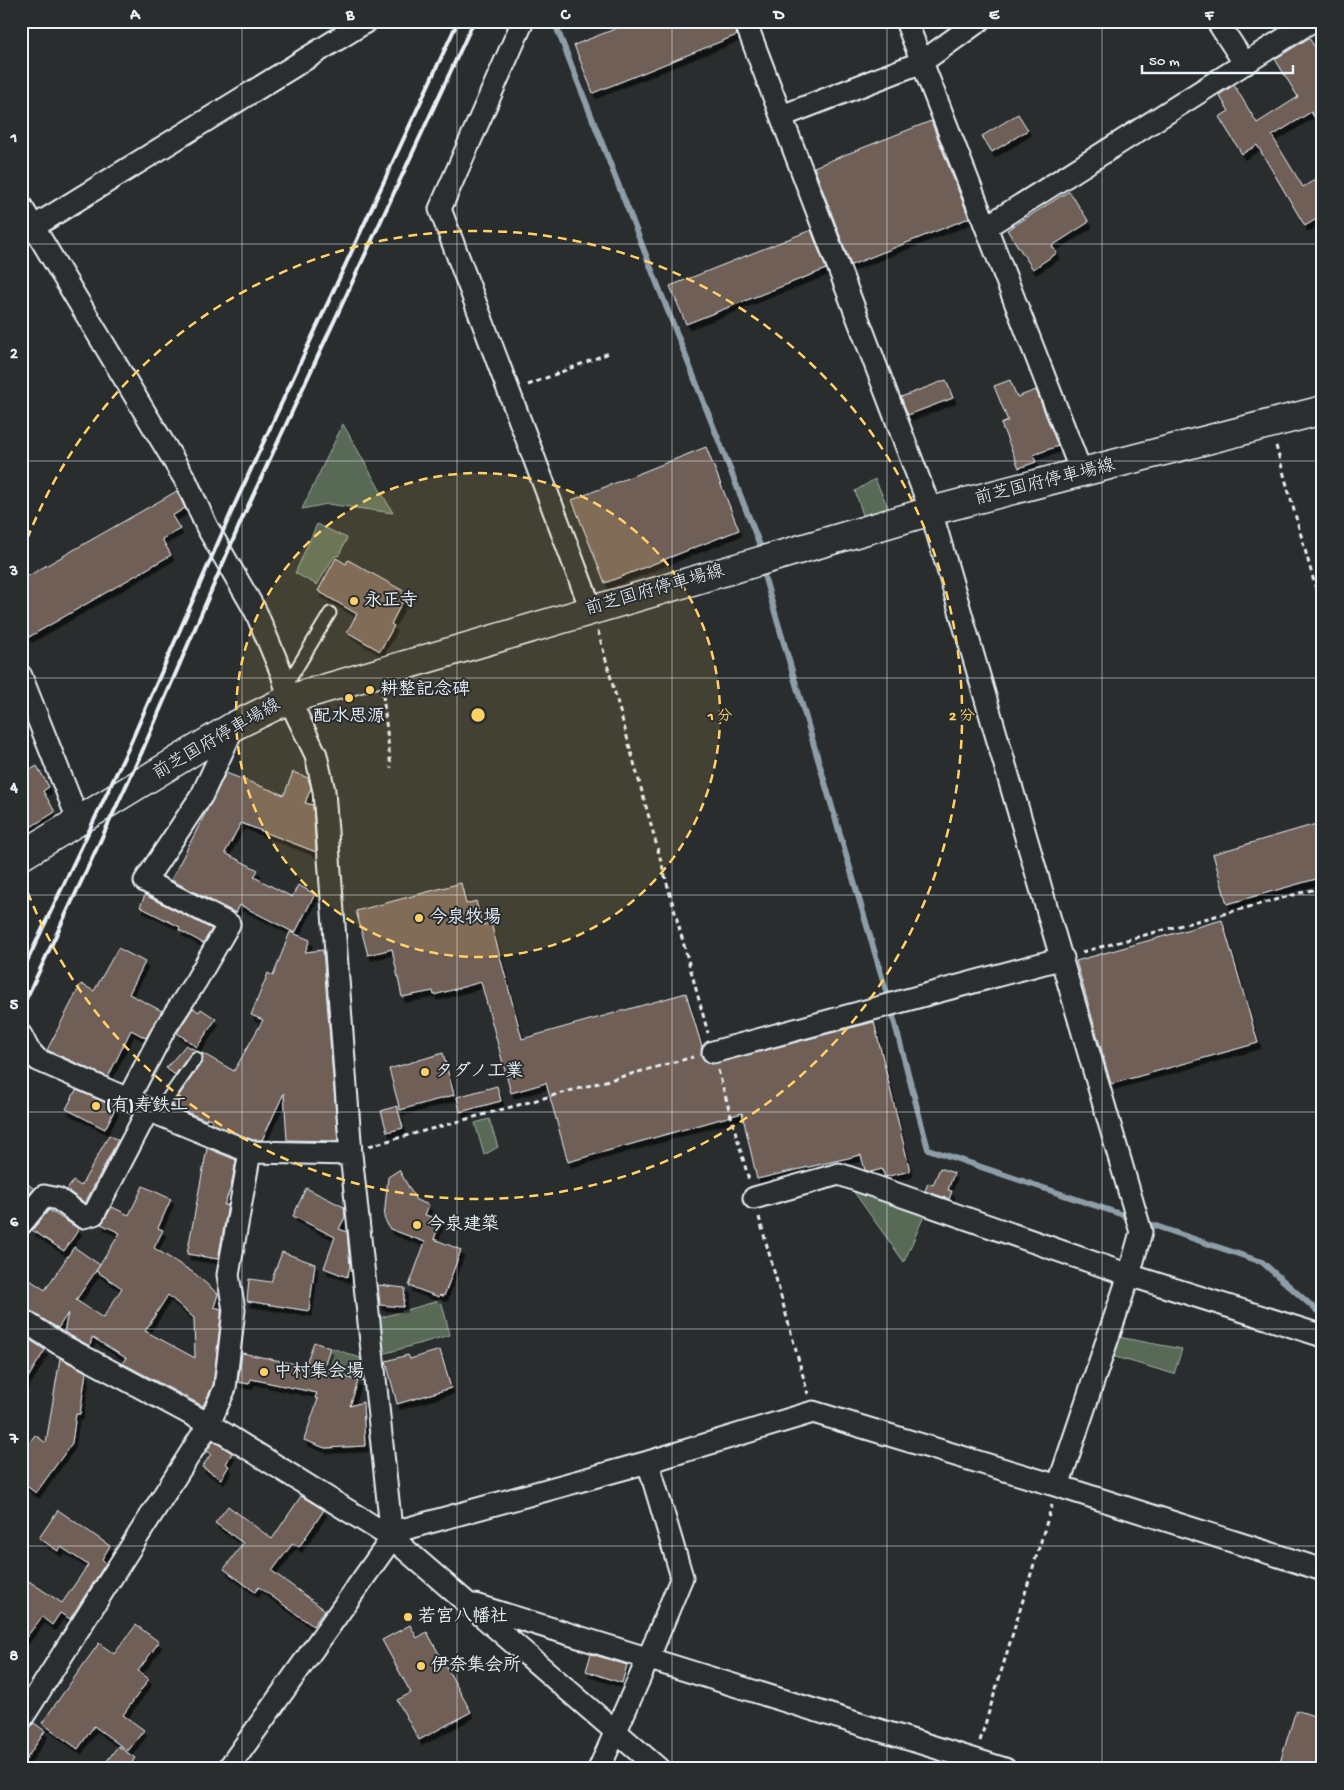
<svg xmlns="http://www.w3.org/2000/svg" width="1344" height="1790" font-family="'Gochi Hand','Klee One',sans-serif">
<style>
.green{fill:#586b56;stroke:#a0aea7}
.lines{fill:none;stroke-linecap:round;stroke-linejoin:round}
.stream{stroke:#8d9ea9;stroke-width:6}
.building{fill:#705f57;stroke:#e8f1f8;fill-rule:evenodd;filter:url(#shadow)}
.lane-casing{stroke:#e8f1f8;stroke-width:15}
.street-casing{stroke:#e8f1f8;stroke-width:25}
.secondary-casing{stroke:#e8f1f8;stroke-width:31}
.path{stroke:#e8f1f8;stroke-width:3;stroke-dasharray:5 4;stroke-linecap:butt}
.lane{stroke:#2a2d2e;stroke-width:11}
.street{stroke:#2a2d2e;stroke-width:21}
.secondary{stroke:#2a2d2e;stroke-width:28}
.rail{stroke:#e8f1f8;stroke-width:4}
.grid{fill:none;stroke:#e8f1f8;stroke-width:1;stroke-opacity:0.55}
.ring{fill:none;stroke:#ffd166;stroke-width:2.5;stroke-dasharray:9 6}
.poi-dot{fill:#ffd166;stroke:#2a2d2e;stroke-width:2}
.labels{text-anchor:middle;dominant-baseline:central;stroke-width:4;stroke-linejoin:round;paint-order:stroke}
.street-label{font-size:18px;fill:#e8f1f8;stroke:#2a2d2e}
.poi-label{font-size:18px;font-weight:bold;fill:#e8f1f8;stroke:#2a2d2e;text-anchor:start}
.centre{fill:#ffd166;stroke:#2a2d2e;stroke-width:2.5}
.ring-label{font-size:15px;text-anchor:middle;font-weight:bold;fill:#ffd166;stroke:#2a2d2e;stroke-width:4;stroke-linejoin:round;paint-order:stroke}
.neatline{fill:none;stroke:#e8f1f8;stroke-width:2}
.grid-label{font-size:16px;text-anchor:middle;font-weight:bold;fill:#e8f1f8}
</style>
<defs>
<filter id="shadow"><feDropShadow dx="3" dy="5.5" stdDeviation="0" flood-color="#0009"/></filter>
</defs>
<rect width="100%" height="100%" fill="#2a2d2e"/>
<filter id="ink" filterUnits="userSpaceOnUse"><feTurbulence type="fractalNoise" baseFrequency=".02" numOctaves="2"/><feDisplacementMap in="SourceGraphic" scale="10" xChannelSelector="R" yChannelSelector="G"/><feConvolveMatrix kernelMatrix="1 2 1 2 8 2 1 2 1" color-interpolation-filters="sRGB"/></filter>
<g filter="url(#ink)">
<path class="green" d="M343,424L393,513L327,504L302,509Z
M875,479L891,514L865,521L855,491Z
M317,524L347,538L339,555L334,557L317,585L295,573Z
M489,1119L498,1147L484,1155L475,1123Z
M846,1181L927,1209L904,1262Z
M441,1300L450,1335L379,1355L376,1319Z
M1118,1337L1182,1349L1174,1374L1112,1356Z
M332,1348L369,1361L372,1385L325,1369Z"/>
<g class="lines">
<path class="stream" d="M554,21L763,553
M763,572L887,994L928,1149L1132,1218
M1144,1222L1262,1262L1323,1316"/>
</g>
<path class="building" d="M635,21H733L737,35L593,93L574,45Z
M1309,38L1323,60V131L1311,112L1272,136L1303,187L1323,175V215L1305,226L1257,145L1242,154L1219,117L1229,111L1219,95L1234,85L1257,123L1298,97L1275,59Z
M1018,114L1028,130L992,152L982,136Z
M931,121L969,218L851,265L814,167Z
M1069,191L1089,222L1052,246L1057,253L1033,269L1007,230Z
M811,230L826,269L686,324L670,286Z
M946,380L953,398L908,415L901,397Z
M1010,380L1017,397L1036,390L1058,446L1033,455L1036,462L1019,468L1001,424L1008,421L994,386Z
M706,447L739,530L605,583L572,500Z
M177,491L185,508L172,516L180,529L162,539L171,555L29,637L21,624V580Z
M336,558L346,564L348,560L407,593L391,624L394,626L380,651L347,632L357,614L318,591Z
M37,766L49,787L43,791L55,812L21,833V775Z
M293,772L308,778L311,788L305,803L313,805L316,852L241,823L225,853L258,870L254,877L292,897L298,885L315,894L295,933L240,905L236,913L171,880L226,773L284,795Z
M1323,822V877L1227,904L1213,854Z
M461,883L466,904L476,901L482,925L491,923L522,1039L686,993L702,1047L701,1056L710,1064L874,1022L910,1171L885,1177L882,1169L871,1172L865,1170L861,1155L757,1179L742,1113L568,1162L546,1083L511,1093L481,982L434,995L433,991L402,997L392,949L368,955L356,911Z
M145,895L212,929L203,943L179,930L180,927L140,907Z
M1222,920L1258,1043L1111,1084L1076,961Z
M290,932L310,940L305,952L323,950L338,1141L287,1140L284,1093L262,1140H253L211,1123L212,1119L207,1118L206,1120L172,1106L202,1062V1053L234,1071L263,1020L251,1015L268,973L273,976Z
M118,948L145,962L129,994L162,1011L146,1038L131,1030L108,1077L47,1050L81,984L94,991Z
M193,1008L199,1012L201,1009L216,1019L197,1047L177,1033Z
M186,1045L197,1051L190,1054L175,1075L166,1068Z
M443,1053L454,1095L400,1110L389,1069Z
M497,1086L501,1101L460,1112L457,1097Z
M76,1090L116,1107L105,1129L66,1109Z
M397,1106L403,1128L387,1132L381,1111Z
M109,1135L118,1140L85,1203L67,1190L73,1181L81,1186Z
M207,1148L236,1160L231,1187L224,1205H228L218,1259L187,1254Z
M940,1168L954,1173L948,1190L952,1191L949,1199L925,1191L928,1183L933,1185Z
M399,1170L416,1200L429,1205L425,1215L441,1220L434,1239L461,1250L444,1296L440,1295L439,1297L409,1286L425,1242L390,1229L384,1218L388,1177Z
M21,1178L34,1189L21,1204Z
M143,1186L171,1199L158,1228L163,1230L154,1248L194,1273L218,1294L214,1307L221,1309V1316L213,1385L203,1406L122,1363L126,1358L92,1337L90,1346L64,1332L68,1313L58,1328L21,1307V1274L45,1290L74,1247L100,1265L76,1300L103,1318L122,1288L96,1271L120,1233L101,1224L112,1207L129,1215ZM168,1295L194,1318L195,1358L145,1331Z
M306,1188L344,1207L345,1217L339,1229L347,1232L350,1267L347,1277L324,1268L335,1237L293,1216Z
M49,1210L79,1229L64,1251L32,1230Z
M282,1252L315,1264L309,1311L247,1301L249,1279L271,1282Z
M378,1285L405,1288L403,1307L380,1305Z
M21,1334L45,1350L21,1389Z
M314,1342L330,1348L323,1369L358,1381L350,1406L363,1402L365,1446L325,1448L304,1440L318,1399L315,1398L317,1393L251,1379L249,1384L238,1382L242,1353L305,1366Z
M440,1350L451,1388L397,1404L386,1361L408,1355L410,1359Z
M60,1358L86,1372L80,1414H76L72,1443L36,1493L21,1482V1454L35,1435L46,1443Z
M213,1441L232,1453L226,1464L229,1466L221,1479L202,1467L211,1454L207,1451Z
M301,1496L324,1510L299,1547L293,1543L272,1571L325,1610L313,1626L259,1587L255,1592L224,1569L243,1543L215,1523L228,1506L272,1539Z
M58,1510L110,1546L102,1559L106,1563L70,1619L60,1613L52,1625L42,1617L21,1644V1576L62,1603L88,1565L61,1547L58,1551L39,1538Z
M136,1625L159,1642L138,1671L149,1679L123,1715L144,1730L128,1751L94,1726L78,1749L42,1723L99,1643L114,1654Z
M410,1625L417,1638L427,1632L471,1712L419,1740L397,1700L411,1693L382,1640Z
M591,1654L627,1665L622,1683L586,1671Z
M1296,1710L1323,1719V1769H1278Z
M34,1723L45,1731L21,1767V1734Z
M118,1746L135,1758L128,1769H101Z"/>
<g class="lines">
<defs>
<path id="lane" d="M286,686L330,613
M157,1114L196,1058"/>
<path id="street" d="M523,21L440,209L591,609
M745,21L931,511L1141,1232L1129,1275L1058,1486
M906,21L1082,474
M1217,21L1245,64
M782,116L922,62L979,21
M21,206L186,481L207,527L256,612L282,674L289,699L316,755L324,791L351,1154L392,1538
M35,226L367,21
M986,227L1312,21
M21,676L79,822
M21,1035L28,1049L38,1060L128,1099L148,1110L250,1152L351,1154
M713,1052L1063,958
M128,1099L164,1030L196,981L229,924L145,881L202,795L234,726
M754,1198L839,1174L1129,1275L1323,1336
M21,1224L44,1196L58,1199L83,1217L94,1214L148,1110
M21,1319L58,1343L209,1424L392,1538L659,1769
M475,1605L1005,1769
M21,1720L209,1424L225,1388L234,1310L228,1275L250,1152
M228,1769L392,1538L405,1529L648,1462L813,1412L1058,1486L1323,1570
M599,1769L648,1659L682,1577L648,1462"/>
<path id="secondary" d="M21,856L234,726L289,699L931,511L1323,410"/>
</defs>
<use href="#lane" class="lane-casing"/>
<use href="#street" class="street-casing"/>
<use href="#secondary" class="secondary-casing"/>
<path class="path" d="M528,385L609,353
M1276,446L1323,614
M598,631L708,1033
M383,695L391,768
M1082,952L1323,887
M718,1070L749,1180
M369,1146L693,1057
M759,1217L808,1394
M980,1741L1052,1505"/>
<use href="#lane" class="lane"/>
<use href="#street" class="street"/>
<use href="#secondary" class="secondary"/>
<path class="rail" d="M21,974L127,751L234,506L458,21
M21,1010L141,754L242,519L474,21"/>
</g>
</g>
<path class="grid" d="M242,21V1769M457,21V1769M672,21V1769M887,21V1769M1102,21V1769M21,244H1323M21,461H1323M21,678H1323M21,895H1323M21,1112H1323M21,1329H1323M21,1546H1323"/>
<circle cx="478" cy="715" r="242" fill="#ffd166" fill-opacity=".12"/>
<g class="ring">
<circle cx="478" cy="715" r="242"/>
<path d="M22 553A484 484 0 1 1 22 877"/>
</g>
<g class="poi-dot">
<circle cx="354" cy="601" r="5"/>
<circle cx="370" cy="690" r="5"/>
<circle cx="349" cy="698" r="5"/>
<circle cx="419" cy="918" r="5"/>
<circle cx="425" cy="1072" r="5"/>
<circle cx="96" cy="1106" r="5"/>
<circle cx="417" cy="1225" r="5"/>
<circle cx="264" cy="1372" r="5"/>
<circle cx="408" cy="1617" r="5"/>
<circle cx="421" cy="1666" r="5"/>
</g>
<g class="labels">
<g class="street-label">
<text transform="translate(1045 483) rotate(-14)">前芝国府停車場線</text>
<text transform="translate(655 591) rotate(-16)">前芝国府停車場線</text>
<text transform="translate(217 740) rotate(-30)">前芝国府停車場線</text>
</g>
<g class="poi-label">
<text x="364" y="601">永正寺</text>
<text x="380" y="690">耕整記念碑</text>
<text x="349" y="717" text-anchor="middle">配水思源</text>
<text x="429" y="918">今泉牧場</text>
<text x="435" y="1072">タダノ工業</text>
<text x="106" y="1106">(有)寿鉄工</text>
<text x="427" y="1225">今泉建築</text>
<text x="274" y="1372">中村集会場</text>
<text x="418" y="1617">若宮八幡社</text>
<text x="431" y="1666">伊奈集会所</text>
</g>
</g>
<circle cx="478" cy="715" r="8" class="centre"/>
<g class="ring-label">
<text x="720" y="720">1 分</text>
<text x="962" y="720">2 分</text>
</g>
<rect width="1344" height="1790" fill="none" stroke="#2a2d2e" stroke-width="55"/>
<path d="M1142 65v8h151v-8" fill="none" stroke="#e8f1f8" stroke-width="2.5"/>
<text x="1149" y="65" font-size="15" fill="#e8f1f8" stroke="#2a2d2e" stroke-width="4" paint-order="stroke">50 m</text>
<rect x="28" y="28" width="1288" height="1734" class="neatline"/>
<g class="grid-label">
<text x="135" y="19">A</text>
<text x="350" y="19">B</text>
<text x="565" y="19">C</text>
<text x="779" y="19">D</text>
<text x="994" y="19">E</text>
<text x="1209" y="19">F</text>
<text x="14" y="142">1</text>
<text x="14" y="358">2</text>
<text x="14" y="575">3</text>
<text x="14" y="792">4</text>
<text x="14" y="1009">5</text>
<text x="14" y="1226">6</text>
<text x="14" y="1443">7</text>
<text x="14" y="1660">8</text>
</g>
</svg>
